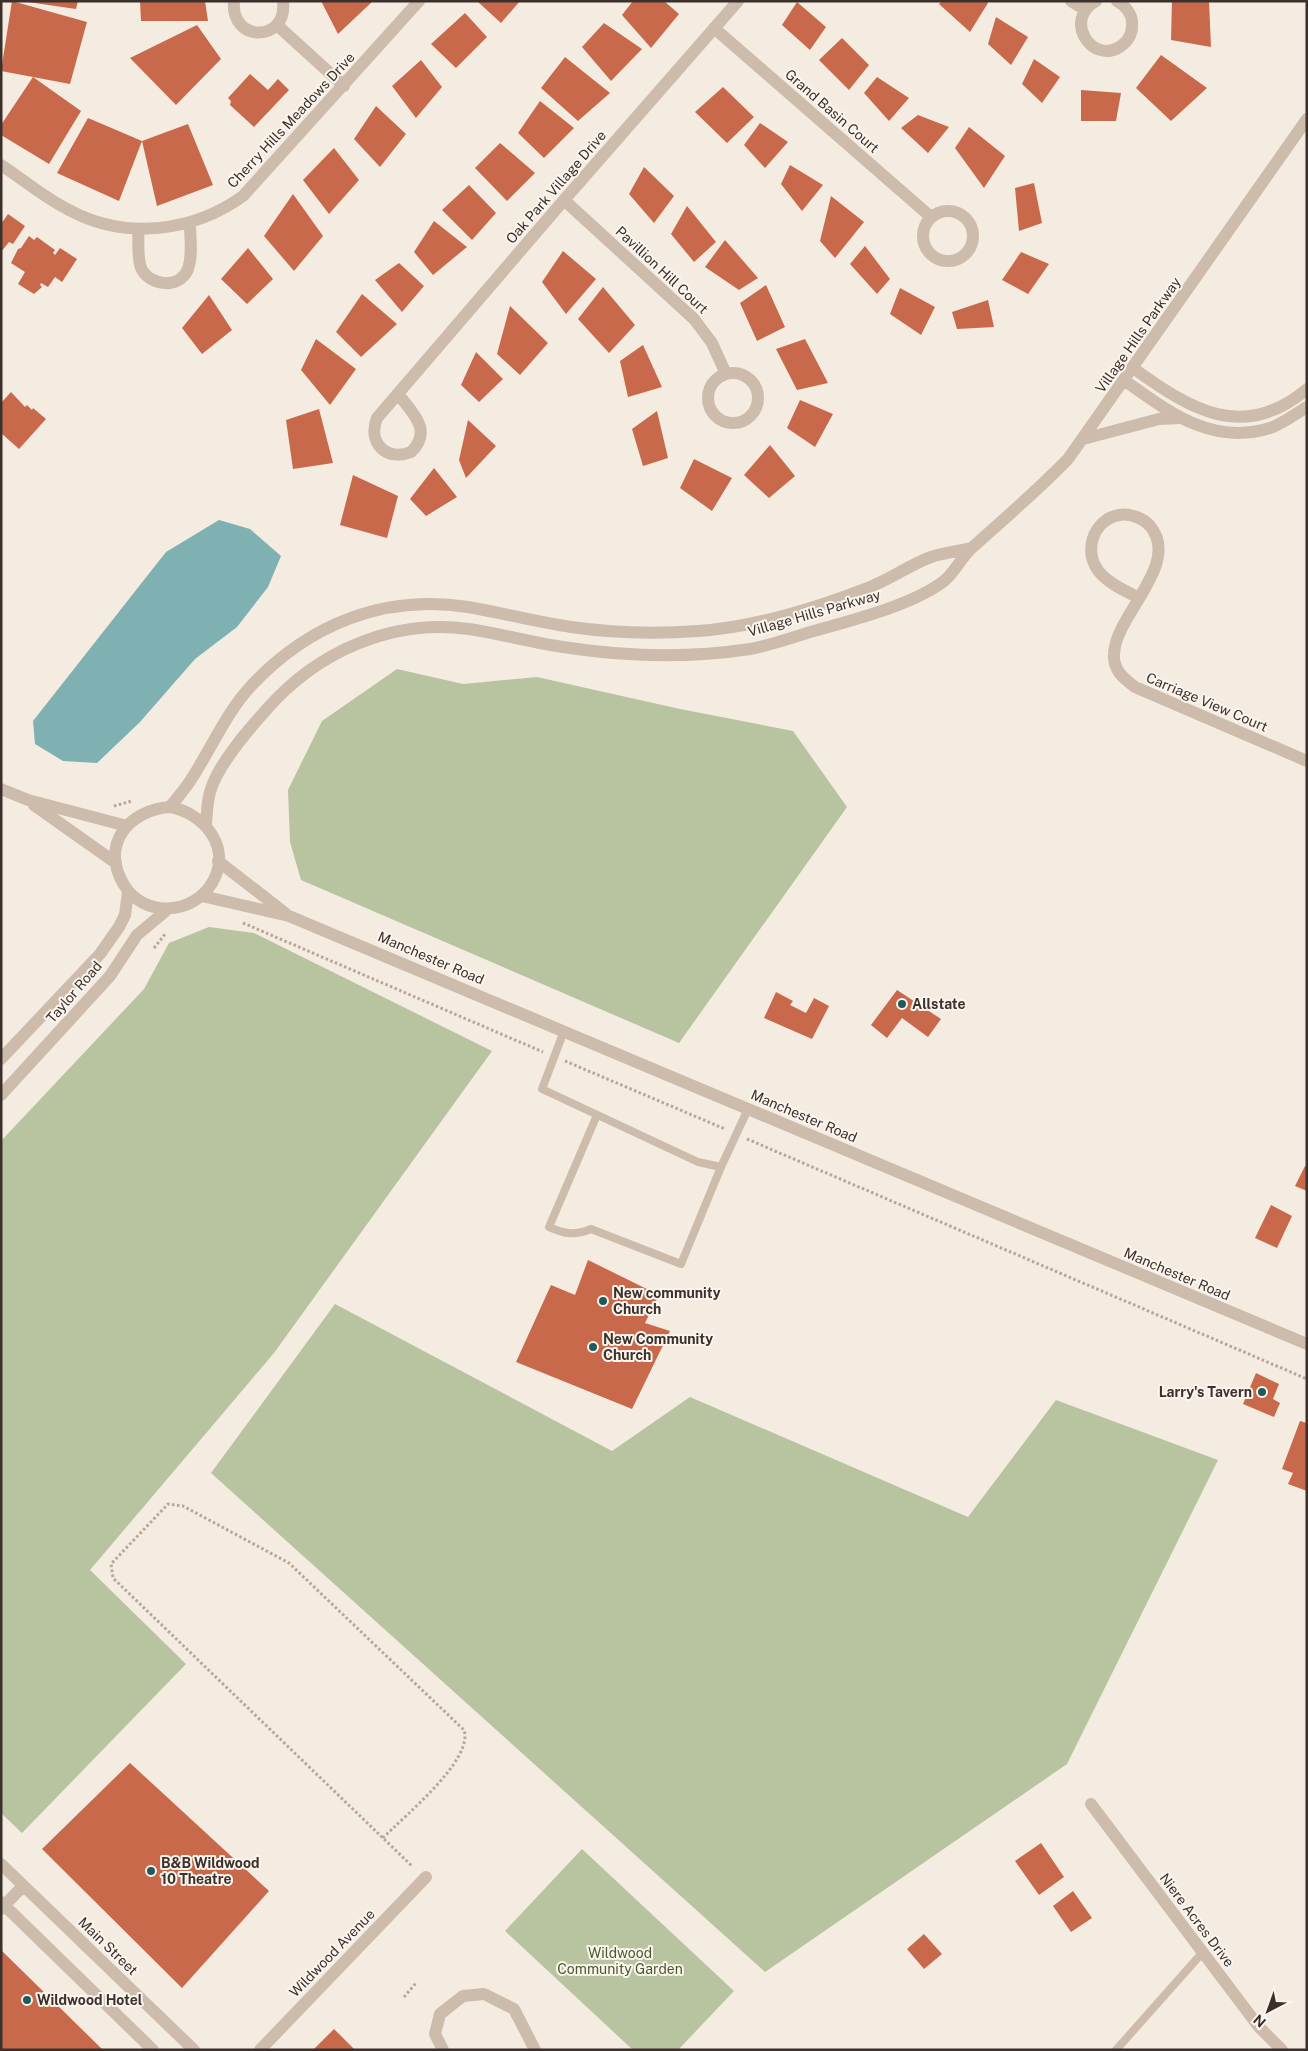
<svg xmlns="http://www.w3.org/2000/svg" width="1308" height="2051" font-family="'Public Sans',sans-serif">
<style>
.green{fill:#b8c4a0}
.water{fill:#7fb0b2}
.building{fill:#c8694b}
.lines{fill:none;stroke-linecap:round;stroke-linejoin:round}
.path{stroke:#b9a596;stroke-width:3;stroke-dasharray:2.5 2.5;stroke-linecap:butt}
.service{stroke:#cdbbac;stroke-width:8}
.minor{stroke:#cdbbac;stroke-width:12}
.tertiary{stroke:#cdbbac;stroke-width:12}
.poi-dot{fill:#1f5a5e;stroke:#fbf5ee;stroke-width:2}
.labels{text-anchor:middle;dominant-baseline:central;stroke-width:4;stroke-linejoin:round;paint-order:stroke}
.street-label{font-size:14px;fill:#3b302b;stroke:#fbf5ee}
.poi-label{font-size:14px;font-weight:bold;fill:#3b302b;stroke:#fbf5ee;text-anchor:start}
.park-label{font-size:14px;fill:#4a5a2e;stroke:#fbf5ee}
</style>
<rect width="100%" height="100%" fill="#f4ebe1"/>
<path class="green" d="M397,669L463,684L537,677L680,709L793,731L847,807L679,1043L301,880L290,842L288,790L322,721Z
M209,927L254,933L492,1051L274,1353L90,1570L186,1664L22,1833L1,1813V1141L144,989L169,943Z
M335,1304L612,1451L690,1397L968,1517L1056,1400L1218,1460L1067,1764L765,1972L211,1473Z
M582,1849L734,1991L678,2050H633L505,1931Z"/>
<path class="water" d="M219,520L250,529L281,556L268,587L237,627L195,659L140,722L97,763L63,761L35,744L33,721L166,552Z"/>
<path class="building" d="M12,1L87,22L70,84L33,77L81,111L49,164L1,135V125L33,77L1,71Z
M21,1H78L76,9Z
M140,1H205L208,21H141Z
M321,1H373L338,34Z
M477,1H520L501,23Z
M633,1H664L679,14L651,48L622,15Z
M942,1H986L988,3L970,32L939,4Z
M1172,1H1209L1211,47L1171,40Z
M797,2L826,27L810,50L782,25Z
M465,13L487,37L456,68L431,44Z
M996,17L1028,37L1011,65L988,44Z
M604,23L642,49L611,81L582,47Z
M197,25L221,59L176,105L130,58Z
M842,38L869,65L849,90L819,60Z
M1161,55L1207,88L1171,121L1136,88Z
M565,57L610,93L578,121L541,88Z
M1034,59L1060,77L1042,103L1022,84Z
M421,60L442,87L416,118L392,86Z
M250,74L268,90L278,79L289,90L254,127L230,105L231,101L228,98Z
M877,77L909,98L889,121L864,93Z
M723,87L754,117L727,143L695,112Z
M1081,90L1121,93L1116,121H1081Z
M540,101L574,128L544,158L518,133Z
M376,106L406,134L380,167L354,139Z
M918,115L949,127L928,153L901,128Z
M88,118L142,141L188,124L213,185L157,206L142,141L119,201L57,173Z
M760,123L788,142L765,168L744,145Z
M969,127L1005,156L984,188L955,148Z
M500,143L535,173L507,201L475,168Z
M334,148L359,180L329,214L303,180Z
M790,165L823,185L802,211L781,184Z
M644,167L674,196L654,223L629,194Z
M1034,183L1042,223L1019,231L1015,188Z
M469,185L496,213L472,240L442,210Z
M293,194L323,236L294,271L264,236Z
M831,196L864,222L835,258L820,241Z
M687,206L716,242L694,262L671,234Z
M8,214L25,226L13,244L9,242L1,252V224Z
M434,221L467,247L433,275L414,252Z
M29,236L34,240L37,237L55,250L53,253L55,255L60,248L77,259L62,282L55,277L48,287L41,283L40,285L42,287L34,294L18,284L25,272L11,263L18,249L21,248Z
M725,240L758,278L739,290L705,267Z
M865,246L890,279L877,294L850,264Z
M248,248L273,279L247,304L221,279Z
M563,251L596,279L566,314L542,282Z
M1021,252L1049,264L1028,294L1002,280Z
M399,263L424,286L402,312L375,280Z
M766,285L785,327L757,341L740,303Z
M603,287L635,325L609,353L578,319Z
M900,288L935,307L921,335L890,314Z
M362,294L397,324L361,357L336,332Z
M209,295L232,330L202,354L182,328Z
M988,300L994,327L957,329L952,312Z
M510,306L548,343L520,375L497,354Z
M316,339L356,369L330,405L301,370Z
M805,339L828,383L797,390L776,349Z
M643,345L662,387L628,397L620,361Z
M476,352L503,379L479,402L461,385Z
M11,392L25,407L27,405L32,410L33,408L46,419L19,449L1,433V403Z
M800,400L833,414L815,447L787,428Z
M319,409L333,463L293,469L286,420Z
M657,411L668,458L643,466L632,429Z
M468,420L496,446L466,478L459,460Z
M770,445L795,476L769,498L744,475Z
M694,459L732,478L712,511L680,488Z
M434,468L457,497L426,516L410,499Z
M353,475L398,496L387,538L340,525Z
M897,990L941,1019L928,1037L902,1018L887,1038L871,1025Z
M776,992L793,1001L790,1005L806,1013L814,998L829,1006L812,1039L764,1018Z
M1305,1166L1307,1167V1191L1295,1186Z
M1271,1205L1292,1216L1277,1248L1255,1238Z
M588,1260L659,1295L645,1323L670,1331L632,1409L516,1362L551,1285L575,1295Z
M1256,1373L1279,1384L1273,1399L1280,1403L1274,1417L1243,1404Z
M1300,1421L1307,1423V1491L1288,1484L1293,1473L1282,1469Z
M130,1763L269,1891L182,1988L42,1849Z
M1041,1843L1064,1877L1039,1895L1015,1861Z
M1073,1891L1092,1918L1071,1932L1053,1906Z
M924,1934L942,1954L924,1969L907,1949Z
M1,1950L103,2050H1Z
M334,2029L355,2050H313Z"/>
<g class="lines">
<path class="path" d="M114,806L132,801
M243,923L543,1052
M154,948L166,933
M565,1061L725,1129
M747,1139L1307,1379
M383,1838C403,1817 474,1760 464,1730L289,1563L183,1506L168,1504L111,1564L113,1578L413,1867
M404,1997L416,1983"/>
<path class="service" d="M564,1031L542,1089L698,1162L721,1167L748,1109
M597,1115L549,1227C565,1234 574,1236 591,1229L681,1264L721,1167
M1116,2050L1203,1952"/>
<path class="minor" d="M234,1C230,43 288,43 283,1
M1071,1L1085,10
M1096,1C1062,20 1093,66 1121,46C1128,41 1132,34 1132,26C1133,15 1126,6 1117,1
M277,25L344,86
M714,28L931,217
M1,165C24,180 46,199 71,211C126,240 193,232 243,196L419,1
M564,200L694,319L712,343L726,374
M923 236a25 25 0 1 1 50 0a25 25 0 1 1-50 0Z
M138,230C139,242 137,257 141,268C150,287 180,289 188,269C193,255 190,238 190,223
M1133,368C1190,409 1243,443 1307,389
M708 398a25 25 0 1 1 50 0a25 25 0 1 1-50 0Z
M1125,381C1169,412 1212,446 1270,428C1283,424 1295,414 1307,407
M398,394C413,413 433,431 411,452C387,462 367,443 377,418L564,200L738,1
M1083,439L1159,419L1180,418
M1139,598C1126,591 1111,585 1101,574C1082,554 1092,520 1119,515C1130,513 1143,518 1150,526C1182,564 1115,615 1114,654C1113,670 1123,678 1135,687L1307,761
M170,807C178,797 186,788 192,778C212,747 226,713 251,686C309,624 384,594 468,607C503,613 537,622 571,627C613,633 656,634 698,631C757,627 816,608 870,587C891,579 911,564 931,557C944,553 958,551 971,548
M206,824C207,813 207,799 211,789C219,763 249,729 267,709C317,652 392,618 469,629C503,634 536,644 570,648C630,657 690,658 750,649C772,645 793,637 814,631C852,620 913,605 944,581C955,572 962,556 974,546C1006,517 1038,490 1068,459L1307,119
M1091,1804L1259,2027L1282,2050
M1,1864L194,2050
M1,1902L153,2050
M1,1909L23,1886
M260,2050L426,1877
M443,2050L435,2034L440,2014L463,1996L484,1994L514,2009L535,2050"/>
<path class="tertiary" d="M1,789L28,800L127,826
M34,805L116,863
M170,807C204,813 233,848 212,883C193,915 144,918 124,885C100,845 128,810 170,807Z
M218,861L285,913
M202,896L289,916L1307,1344
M1,1059L100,954L119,927L125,915L128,892
M1,1095L110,976L137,935L168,909"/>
</g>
<g class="poi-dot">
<circle cx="902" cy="1004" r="5"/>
<circle cx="603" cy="1301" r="5"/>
<circle cx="593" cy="1347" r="5"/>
<circle cx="1262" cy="1392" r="5"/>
<circle cx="151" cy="1871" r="5"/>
<circle cx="27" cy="2000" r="5"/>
</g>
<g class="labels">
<g class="street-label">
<text transform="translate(832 111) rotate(41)">Grand Basin Court</text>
<text transform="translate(291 120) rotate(-47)">Cherry Hills Meadows Drive</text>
<text transform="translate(556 187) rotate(-49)">Oak Park Village Drive</text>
<text transform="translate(662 270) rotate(43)">Pavillion Hill Court</text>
<text transform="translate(1138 335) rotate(-55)">Village Hills Parkway</text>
<text transform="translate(814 613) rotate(-16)">Village Hills Parkway</text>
<text transform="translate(1207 702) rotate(23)">Carriage View Court</text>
<text transform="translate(431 958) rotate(23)">Manchester Road</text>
<text transform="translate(74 992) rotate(-49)">Taylor Road</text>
<text transform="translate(804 1116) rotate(23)">Manchester Road</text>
<text transform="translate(1177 1274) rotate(23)">Manchester Road</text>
<text transform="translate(1197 1920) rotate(53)">Niere Acres Drive</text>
<text transform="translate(108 1946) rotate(44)">Main Street</text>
<text transform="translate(332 1953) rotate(-46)">Wildwood Avenue</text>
</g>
<g class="poi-label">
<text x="912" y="1004">Allstate</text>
<text x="613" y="1293">New community<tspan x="613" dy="16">Church</tspan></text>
<text x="603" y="1339">New Community<tspan x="603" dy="16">Church</tspan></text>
<text x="1252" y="1392" text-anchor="end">Larry's Tavern</text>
<text x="161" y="1863">B&amp;B Wildwood<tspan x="161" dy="16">10 Theatre</tspan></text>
<text x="37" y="2000">Wildwood Hotel</text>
</g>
<g class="park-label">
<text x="620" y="1953">Wildwood<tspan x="620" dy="16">Community Garden</tspan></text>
</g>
</g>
<rect width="1308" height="2051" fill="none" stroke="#3b302b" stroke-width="5"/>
<g transform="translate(1268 2011) rotate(221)" stroke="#fbf5ee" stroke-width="4" paint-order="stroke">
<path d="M0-4L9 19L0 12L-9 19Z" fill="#3b302b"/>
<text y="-8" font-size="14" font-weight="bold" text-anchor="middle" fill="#3b302b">N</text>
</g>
</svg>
